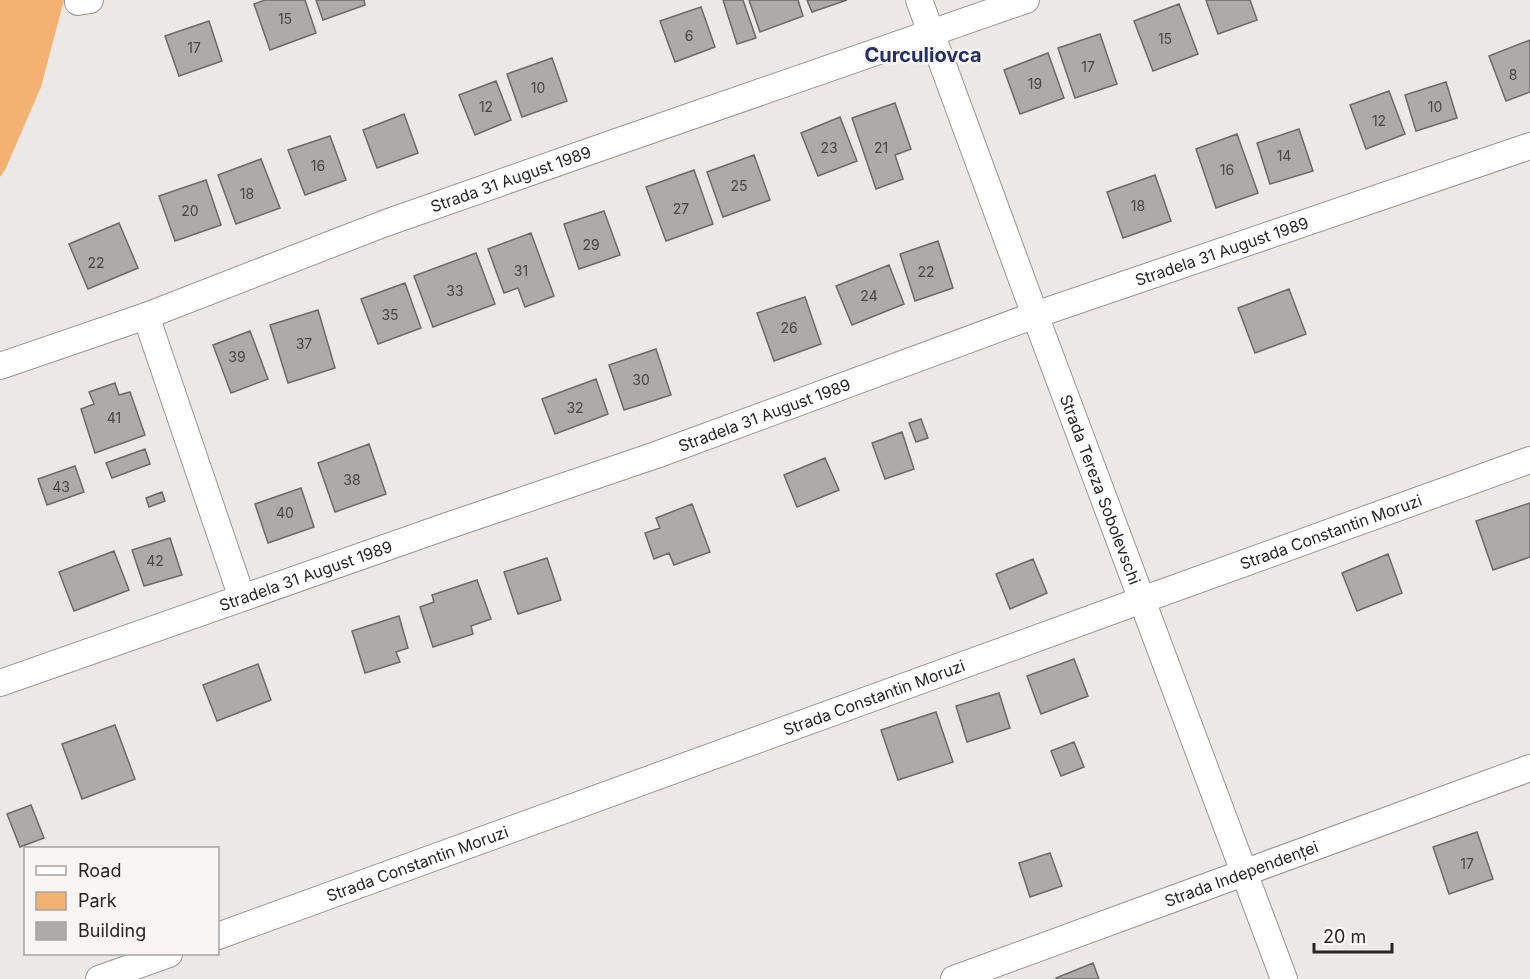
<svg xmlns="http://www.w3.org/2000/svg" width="1530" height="979" font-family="Inter,sans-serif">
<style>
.green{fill:#f4b272}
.building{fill:#adaaa7;stroke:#6c6967;stroke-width:1.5}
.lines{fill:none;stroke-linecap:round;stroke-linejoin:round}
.minor-casing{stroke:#999593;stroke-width:28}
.minor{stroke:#fff;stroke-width:26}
.labels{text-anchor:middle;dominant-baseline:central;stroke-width:5;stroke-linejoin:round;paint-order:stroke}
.number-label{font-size:14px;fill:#484746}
.street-label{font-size:16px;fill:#272625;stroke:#f9f5f2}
.quarter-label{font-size:20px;font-weight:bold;fill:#1f3168;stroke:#f9f5f2}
</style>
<rect width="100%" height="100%" fill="#ebe8e5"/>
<path class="green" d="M0,0H64L41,87L5,170L0,177Z"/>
<path class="building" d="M265,0H305L316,33L270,50L254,4Z
M316,0H364L365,5L323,20Z
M723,0H743L756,38L737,44Z
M749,0H798L803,16L760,32Z
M807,0H847L812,12Z
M1206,0H1250L1257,20L1218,34Z
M1179,4L1198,54L1153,71L1134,21Z
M701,7L715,47L675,62L660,21Z
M209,21L222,61L179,76L165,36Z
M1100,34L1117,84L1075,98L1058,48Z
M1530,40V92L1506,101L1489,56Z
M1048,53L1064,98L1020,114L1004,70Z
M552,58L567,101L522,117L507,74Z
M496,81L511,120L475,135L459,95Z
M1446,82L1457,118L1416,131L1405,95Z
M1389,91L1405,134L1366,149L1350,105Z
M895,103L911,149L895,155L903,179L876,189L852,118Z
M404,114L418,153L377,168L363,130Z
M840,117L857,161L818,176L801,133Z
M1299,129L1313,171L1270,184L1257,143Z
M1237,134L1258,193L1216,208L1196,149Z
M330,136L346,180L305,195L288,150Z
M754,155L770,200L723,217L707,172Z
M261,159L280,208L236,224L218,175Z
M694,170L713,224L666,241L646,187Z
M1155,175L1171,221L1123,238L1107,192Z
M206,180L221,225L175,241L159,196Z
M604,211L620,255L579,269L564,224Z
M119,223L138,268L88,289L69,244Z
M531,233L554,296L525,307L518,288L504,293L488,249Z
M938,241L953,288L915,301L900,254Z
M476,253L495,304L433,327L414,276Z
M889,265L904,304L852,325L836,286Z
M405,283L421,328L378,344L361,299Z
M1289,289L1306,334L1255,353L1238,308Z
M805,297L821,344L774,361L757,313Z
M318,310L335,368L288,383L270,325Z
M250,331L268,379L231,393L213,345Z
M656,349L671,395L624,410L609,365Z
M596,379L608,414L555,434L542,399Z
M115,383L119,395L130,392L145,435L95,453L81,409L94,404L89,392Z
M921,419L928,438L916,442L909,423Z
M902,432L914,469L885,479L872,443Z
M369,444L386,494L335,512L318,463Z
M145,449L150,464L112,478L106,463Z
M825,458L839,490L797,507L784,475Z
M75,466L84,492L47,505L38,479Z
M301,488L314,527L268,543L255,504Z
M162,492L165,501L149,507L146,498Z
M1530,503V557L1493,570L1476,521Z
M692,504L710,552L674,565L669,553L654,559L645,533L660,528L656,518Z
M170,538L182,575L144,586L132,550Z
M114,551L129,590L74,611L59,572Z
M1388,554L1402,593L1357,611L1342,573Z
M547,558L561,600L518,614L504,572Z
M1033,559L1047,593L1010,609L996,574Z
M477,580L491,619L471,626L473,634L433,647L420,607L434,602L432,595Z
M399,616L408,648L396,652L400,662L365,673L352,631Z
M1074,659L1088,696L1041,714L1027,676Z
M258,664L271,700L217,721L203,685Z
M999,693L1010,728L967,742L956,706Z
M936,712L953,762L898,780L881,730Z
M115,725L135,779L82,799L62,744Z
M1074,742L1084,767L1061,776L1051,751Z
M31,805L44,838L20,847L7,814Z
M1477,832L1493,879L1449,894L1433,847Z
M1050,853L1062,886L1030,897L1019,863Z
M1093,963L1099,979H1056V978Z"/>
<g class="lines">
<defs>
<g id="minor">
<path id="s1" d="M919,0L1035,315L1284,979"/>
<path d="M78,2L90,0"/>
<path d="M146,316L242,598"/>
<path id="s2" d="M0,366L146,316L383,224L605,146L1026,0"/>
<path id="s3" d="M0,683L450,525L656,455L1035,315L1530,146"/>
<path id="s4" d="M218,936L1142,600L1530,460"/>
<path d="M99,979L169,954"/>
<path id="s5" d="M954,979L1530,768"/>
</g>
</defs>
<use href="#minor" class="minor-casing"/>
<use href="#minor" class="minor"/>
</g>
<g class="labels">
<g class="number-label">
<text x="285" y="18">15</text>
<text x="689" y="35">6</text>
<text x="1165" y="38">15</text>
<text x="194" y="47">17</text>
<text x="1088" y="66">17</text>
<text x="1513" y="74">8</text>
<text x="1035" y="83">19</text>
<text x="538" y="87">10</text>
<text x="486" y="106">12</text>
<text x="1435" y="106">10</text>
<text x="1379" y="120">12</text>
<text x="829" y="147">23</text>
<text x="881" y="147">21</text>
<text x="1284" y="155">14</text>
<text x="318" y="165">16</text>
<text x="1227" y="169">16</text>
<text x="739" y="185">25</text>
<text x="247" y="193">18</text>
<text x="1138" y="205">18</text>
<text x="681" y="208">27</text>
<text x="190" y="210">20</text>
<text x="591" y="244">29</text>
<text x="96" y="262">22</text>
<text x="521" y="270">31</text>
<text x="926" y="271">22</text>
<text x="455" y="290">33</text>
<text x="869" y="295">24</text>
<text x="390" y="314">35</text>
<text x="789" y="327">26</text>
<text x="304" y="343">37</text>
<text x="237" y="356">39</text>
<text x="641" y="379">30</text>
<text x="575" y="407">32</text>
<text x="114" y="417">41</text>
<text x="352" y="479">38</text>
<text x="61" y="486">43</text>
<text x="285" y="512">40</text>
<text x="155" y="560">42</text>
<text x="1467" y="863">17</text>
</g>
<g class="street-label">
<text stroke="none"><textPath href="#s2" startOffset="544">Strada 31 August 1989</textPath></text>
<text stroke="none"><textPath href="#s3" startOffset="1296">Stradela 31 August 1989</textPath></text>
<text stroke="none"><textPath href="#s3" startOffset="810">Stradela 31 August 1989</textPath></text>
<text stroke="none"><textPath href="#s1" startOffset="522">Strada Tereza Sobolevschi</textPath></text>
<text stroke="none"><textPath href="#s4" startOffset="1184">Strada Constantin Moruzi</textPath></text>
<text stroke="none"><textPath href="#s3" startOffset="324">Stradela 31 August 1989</textPath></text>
<text stroke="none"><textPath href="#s4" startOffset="698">Strada Constantin Moruzi</textPath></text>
<text stroke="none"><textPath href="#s4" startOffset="212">Strada Constantin Moruzi</textPath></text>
<text stroke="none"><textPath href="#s5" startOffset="306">Strada Independenței</textPath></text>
</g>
<g class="quarter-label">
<text x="923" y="55">Curculiovca</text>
</g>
</g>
<rect x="24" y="847" width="195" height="108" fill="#f9f5f2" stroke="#a5a2a0" stroke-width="1.5"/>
<rect x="36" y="866" width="30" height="9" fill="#ffffff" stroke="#a5a2a0" stroke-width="1.5"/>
<text x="78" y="877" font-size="18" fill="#272625">Road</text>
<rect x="36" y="892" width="30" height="18" fill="#f4b272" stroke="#a5a2a0" stroke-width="1.5"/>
<text x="78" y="907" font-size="18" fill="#272625">Park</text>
<rect x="36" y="922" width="30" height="18" fill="#adaaa7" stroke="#a5a2a0" stroke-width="1.5"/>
<text x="78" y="937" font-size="18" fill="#272625">Building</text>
<path d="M1314 943v9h78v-9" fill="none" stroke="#272625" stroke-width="3"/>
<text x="1323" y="943" font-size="18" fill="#272625" stroke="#f9f5f2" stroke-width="4.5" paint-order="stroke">20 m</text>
</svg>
